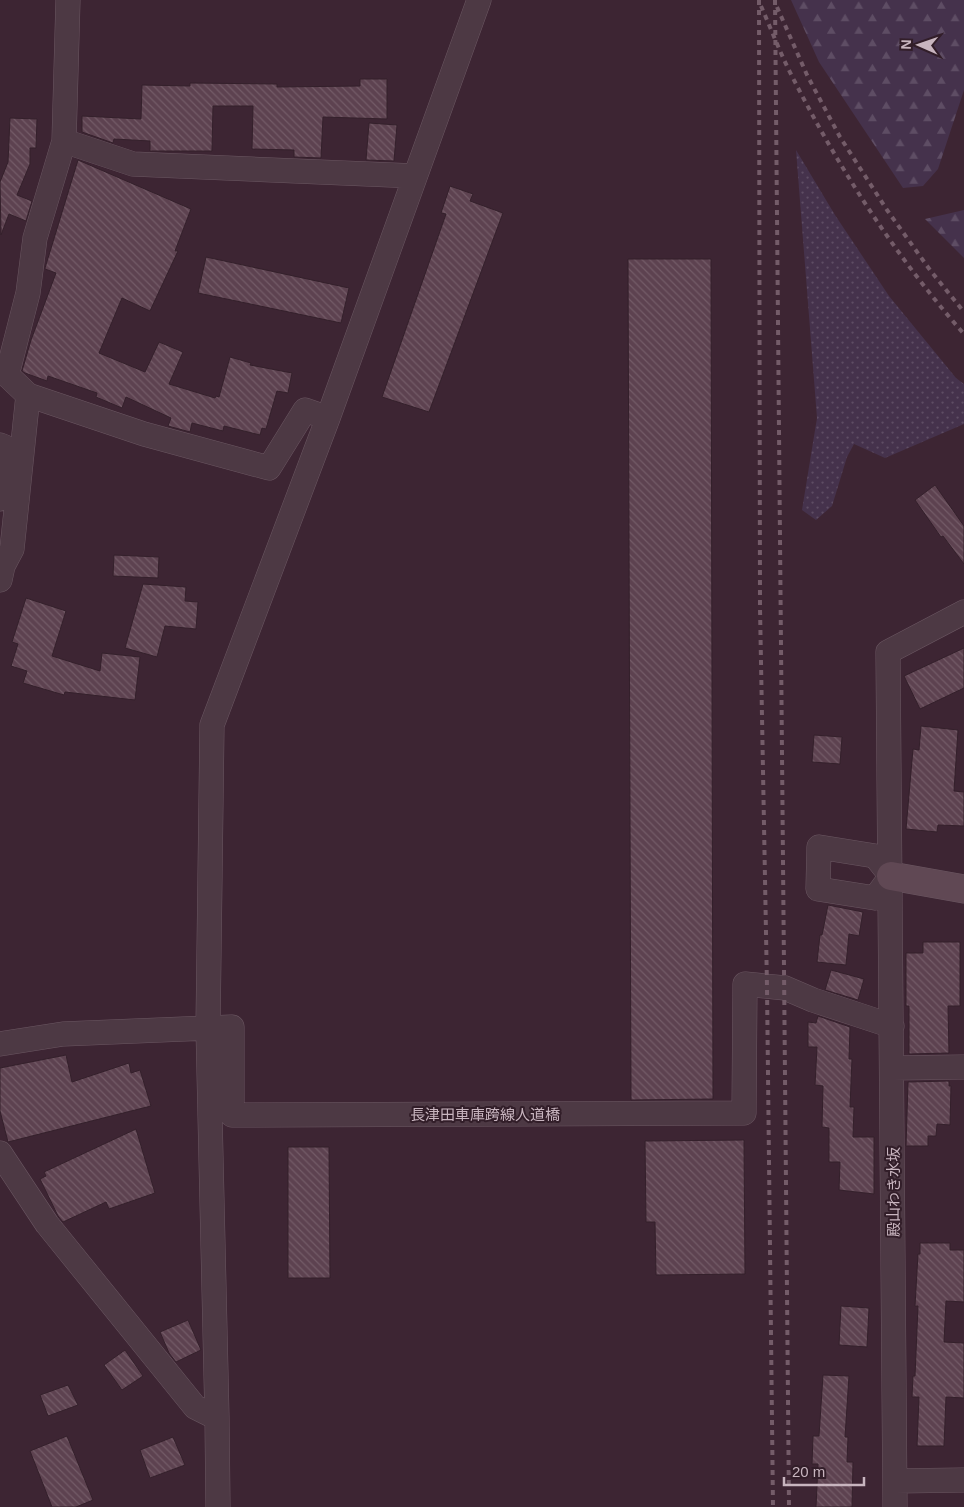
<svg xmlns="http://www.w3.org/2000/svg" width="964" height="1507" font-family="Arial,'Noto Sans JP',sans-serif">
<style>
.grass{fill:url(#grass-dots)}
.forest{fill:url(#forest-firs)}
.building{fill:url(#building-back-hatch);stroke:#34202b}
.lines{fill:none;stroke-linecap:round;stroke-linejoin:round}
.street-casing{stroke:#6b5762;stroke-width:25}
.secondary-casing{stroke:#6b5762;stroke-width:29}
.street{stroke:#4d3944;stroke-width:24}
.secondary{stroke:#604854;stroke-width:28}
.rail{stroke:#745c69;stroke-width:4;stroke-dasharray:5 5;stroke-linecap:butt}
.labels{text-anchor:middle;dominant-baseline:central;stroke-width:4;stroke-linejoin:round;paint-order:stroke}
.street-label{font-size:15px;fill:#c8b5bf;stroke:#321e29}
</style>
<defs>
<pattern id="grass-dots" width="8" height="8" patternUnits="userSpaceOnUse" patternTransform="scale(1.25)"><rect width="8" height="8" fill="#45324c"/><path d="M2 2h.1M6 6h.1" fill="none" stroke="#5e4d64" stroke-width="1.8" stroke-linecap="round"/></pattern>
<pattern id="forest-firs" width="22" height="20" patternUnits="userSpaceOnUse" patternTransform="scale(1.25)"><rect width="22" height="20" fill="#45324c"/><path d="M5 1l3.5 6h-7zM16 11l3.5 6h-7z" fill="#5e4d64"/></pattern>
<pattern id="building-back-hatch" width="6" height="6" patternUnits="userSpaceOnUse" patternTransform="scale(1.25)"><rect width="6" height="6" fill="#5d4250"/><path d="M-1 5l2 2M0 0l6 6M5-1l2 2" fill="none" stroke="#735b67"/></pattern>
</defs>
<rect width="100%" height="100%" fill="#3d2533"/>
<path class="grass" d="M796,150L835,215L889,296L956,378L964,384V424L885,458L854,444L847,457L832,506L816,520L802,510L817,418Z"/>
<path class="forest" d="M791,0H964V90L938,169L923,186L903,188L819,62Z
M964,210V258L925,219Z"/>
<path class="building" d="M360,79H387V119L323,117L321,158L294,157V150L252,149L253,106H213L212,151H150V141L114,139L113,143L82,132V116L141,119L142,85L190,86V83L277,84V87L360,86Z
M10,118L37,119L36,148H30V164L17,195L32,201L26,221L9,214L1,235L0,182L8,162Z
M369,123L397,125L394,161L366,160Z
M78,160L191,209L175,251H178L150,311L122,298L99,353L145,372L159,342L183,352L169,384L215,398L216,396L219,397L230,357L251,363L250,365L292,373L288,393L277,391L266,429L262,428L260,435L224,426L223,431L192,423L190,432L168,426L171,418L126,397L122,408L96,397L97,393L48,376L47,381L25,373L22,371L31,340L56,273L45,269V268Z
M450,186L473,194L470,201L503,213L429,412L382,397L446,214L441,213Z
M206,257L349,288L341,323L198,293Z
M628,259H711L713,1099L631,1100Z
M935,485L964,526V564L943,536L941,537L915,500Z
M114,555L159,557L158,578L113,576Z
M143,584L186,587L185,601L198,602L196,629L165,626L157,657L125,648Z
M26,598L66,611L52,656L100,671L102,653L140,657L135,700L65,692L64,695L23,683L27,671L11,666L18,644L12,642Z
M964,648V688L920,709L904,676Z
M921,726L958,730L954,791L964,792V826L938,825L937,832L906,829L913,749L919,750Z
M814,735L842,737L840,764L812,762Z
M828,905L863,912L859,936L849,934L846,965L817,962L820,935H822Z
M923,942H960V1006H948L949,1053L909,1054V1006H906V953H923Z
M831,970L864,979L858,1000L825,990Z
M818,1016L850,1027L849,1059H852L850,1107H854L853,1137H874V1194L839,1190L840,1162H829V1128L822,1127L823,1086L815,1085L817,1047H808V1022L816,1023Z
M66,1055L72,1082L129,1063L131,1073L140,1070L151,1106L8,1142L0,1111V1068Z
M949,1081V1086H951L950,1125L937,1124L936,1136H928V1146H906L908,1082Z
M136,1129L155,1193L109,1209L106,1202L63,1222L58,1216L40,1179L46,1176L44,1172Z
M744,1140L745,1274L656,1275L655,1222H646L645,1141Z
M288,1147H329L330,1278H288Z
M920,1243H950V1250H964V1302L946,1301L944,1342L964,1343V1398L946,1397L944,1446H917L919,1397H912L913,1376H915L918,1306H915L918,1254H920Z
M841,1306L869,1308L867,1347L839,1345Z
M188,1320L201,1350L176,1362L169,1353L160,1332Z
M125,1350L143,1376L122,1390L104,1365Z
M823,1375L849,1376L845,1437H848L847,1462H853L852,1507H816L818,1464H812L813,1436H819Z
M68,1385L78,1405L48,1416L40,1395Z
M67,1436L93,1500L76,1507H52L30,1451Z
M173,1437L185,1465L150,1478L140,1450Z"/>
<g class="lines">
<defs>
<path id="street" d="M68,0L64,141L133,164L415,176
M0,373L7,375L28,395L144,434L269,468L305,410L328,418
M7,375L28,293L35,238L64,141
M0,445L5,447L0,499
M0,580L3,566L12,549L28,395
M819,847L875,856L891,876L875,898L818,889Z
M0,1044L63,1034L232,1027V1115L744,1113L745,984L785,988L813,1000L892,1026
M892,1068L964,1067
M0,1153L47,1224L195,1407L217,1418
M895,1481L964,1480
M218,1507L217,1418L208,1028L212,725L328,418L479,0
M895,1507L888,652L964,612"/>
<path id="secondary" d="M891,876L964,889"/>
</defs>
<use href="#street" class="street-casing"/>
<use href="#secondary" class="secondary-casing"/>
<use href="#street" class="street"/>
<use href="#secondary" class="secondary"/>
<path class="rail" d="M759,0L760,608L767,987L773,1507
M775,0L789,1507
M761,6C772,31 782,58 795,82C841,172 897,258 964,334
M777,7L807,75L840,137L887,210L930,270L964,312"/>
</g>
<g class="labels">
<g class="street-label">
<text x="485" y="1114">長津田車庫跨線人道橋</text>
<text transform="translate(893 1192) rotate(-90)">殿山わき水坂</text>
</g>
</g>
<g transform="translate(919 45) rotate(272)" stroke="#321e29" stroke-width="4" paint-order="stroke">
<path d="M0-4L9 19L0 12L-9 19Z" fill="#c8b5bf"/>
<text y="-8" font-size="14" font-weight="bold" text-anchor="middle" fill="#c8b5bf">N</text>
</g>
<path d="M784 1477v8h80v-8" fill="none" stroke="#c8b5bf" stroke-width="2.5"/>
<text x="792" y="1477" font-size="15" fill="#c8b5bf" stroke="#321e29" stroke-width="4" paint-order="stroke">20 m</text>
</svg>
